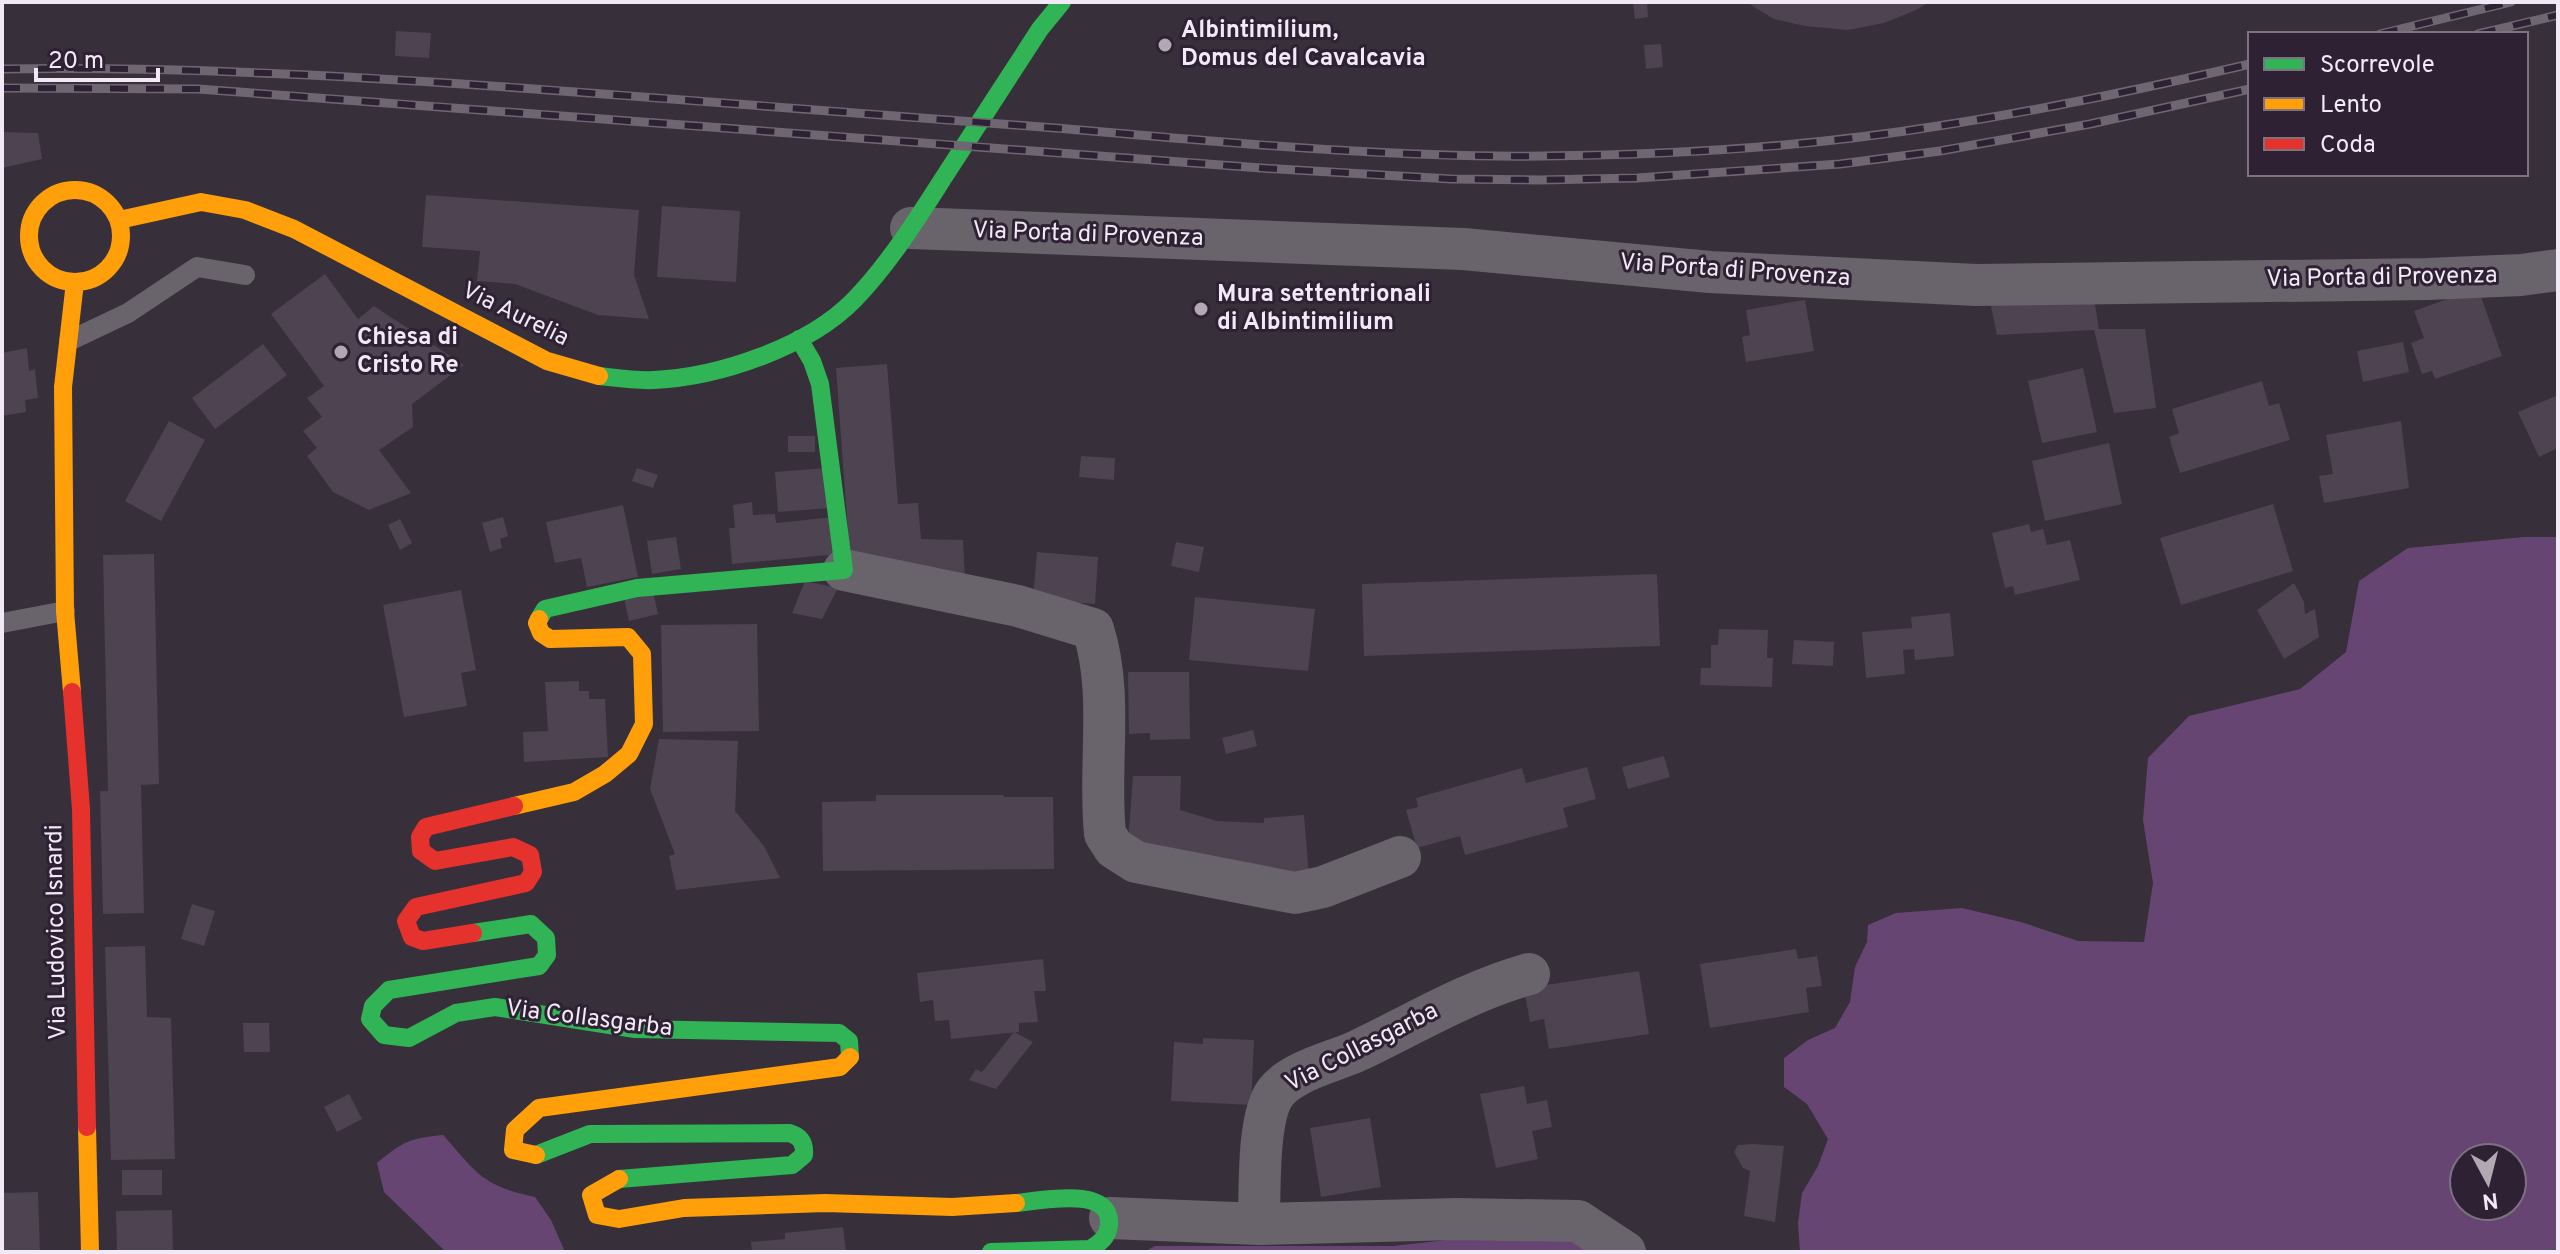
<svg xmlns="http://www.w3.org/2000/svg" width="2560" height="1254" font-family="Overpass,sans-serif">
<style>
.green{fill:#674573;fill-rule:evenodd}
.building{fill:#4e4351}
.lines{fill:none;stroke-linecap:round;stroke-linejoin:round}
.lane{stroke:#69636b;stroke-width:20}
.street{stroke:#69636b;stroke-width:42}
.fast{stroke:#30b455;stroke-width:18}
.slow{stroke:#ff9f0a;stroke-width:18}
.jam{stroke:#e5322d;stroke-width:18}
.rail-casing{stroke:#6e6771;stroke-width:9}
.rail{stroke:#2f2134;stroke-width:6;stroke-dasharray:18;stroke-linecap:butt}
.poi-dot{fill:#b1a8b4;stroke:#2f2134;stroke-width:3}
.labels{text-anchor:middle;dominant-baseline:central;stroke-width:6;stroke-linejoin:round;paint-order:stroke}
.poi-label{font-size:24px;font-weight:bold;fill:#f2e9f6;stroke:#2f2134;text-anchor:start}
.street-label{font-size:24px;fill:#f2e9f6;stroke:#2f2134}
</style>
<rect width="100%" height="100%" fill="#372f3a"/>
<path class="green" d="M2524,537H2558V1252H1800L1798,1223L1802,1193L1818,1166L1828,1139L1807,1104L1784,1087V1058L1808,1040L1835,1028L1850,1002L1855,967L1867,942L1868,925L1896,913L1962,908L2021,922L2078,941L2144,942L2153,883L2143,820L2148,758L2189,716L2300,689L2346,652L2359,581L2408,548ZM2464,1158H2512V1206H2464Z
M443,1135C477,1173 482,1186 535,1197L551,1220L565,1252H446L384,1192L377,1163C402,1142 410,1138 443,1135Z
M1547,1229L1602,1252H1144L1155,1246H1393Z"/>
<path class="building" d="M1633,2H1647L1648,17L1635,19Z
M1746,2H1929L1916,10L1884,23L1848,30L1805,26L1774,19Z
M396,31L431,33L429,58L395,56Z
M1661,44L1663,67L1646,69L1644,45Z
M2,132L38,133L42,159L2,168Z
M426,195L639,210L634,275L649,319L598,315L515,284L477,281L480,251L422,247Z
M662,206L740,211L736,282L657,277Z
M325,274L358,319L374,306L464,365L412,404L413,427L379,450L411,493L369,510L333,492L307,456L317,448L303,431L322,417L307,398L324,386L271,314Z
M2478,288L2502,356L2435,379L2432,371L2422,374L2411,343L2424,338L2414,311Z
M1989,297L2094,298L2099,329H2145L2156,408L2114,413L2094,330L1997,335Z
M1805,300L1814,351L1746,362L1742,337L1750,335L1746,310Z
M2403,342L2409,372L2363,382L2357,351Z
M263,344L287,375L215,429L192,398Z
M27,348L29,371L35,369L38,398L25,400L26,412L2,416V353Z
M887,364L898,504L918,503L921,539L963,540L965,580L850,560L836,368Z
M2083,368L2097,432L2042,443L2028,381Z
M2262,381L2269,406L2279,403L2290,440L2180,473L2169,437L2179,433L2172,409Z
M2558,395V448L2539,457L2518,412Z
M169,421L205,440L161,521L125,501Z
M2401,421L2409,488L2324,503L2319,476L2333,474L2326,435Z
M788,436H815V452H788Z
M2109,443L2122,504L2045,521L2032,461Z
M1081,456L1115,458L1114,480L1079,477Z
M637,468L658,475L653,488L632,481Z
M827,468L830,508L778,512L775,472Z
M752,502L753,515L775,514L776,523L834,517L838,554L732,564L729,528H735L733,505Z
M2273,504L2293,571L2181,605L2160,538Z
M623,505L638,577L587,587L581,558L555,563L546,522Z
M503,517L508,536L500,539L502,548L490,552L482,523Z
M400,519L412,543L400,550L388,525Z
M2029,524L2031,532L2043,529L2047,545L2070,540L2080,580L2015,595L2013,586L2005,588L1992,533Z
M676,537L681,569L652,574L647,541Z
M1176,542L1204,547L1199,572L1171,566Z
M1037,552L1098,557L1095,604L1033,599Z
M154,554L159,784L141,785L144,913L103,914L100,791H108L103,555Z
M1657,574L1660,646L1364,656L1362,584Z
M805,581L838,588L822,619L792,613Z
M2294,583L2304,602L2305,614L2315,609L2319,637L2284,659L2257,610Z
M461,590L476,670L461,673L467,706L404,717L383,605Z
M653,592L658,614L629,621L624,598Z
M1195,597L1315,609L1308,671L1189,660Z
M1950,613L1954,656L1915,660L1914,649L1903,650L1905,674L1866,678L1862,632L1912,628L1911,617Z
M757,624L759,731L663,732L661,625Z
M1719,629L1768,630L1767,658H1773L1772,687L1700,685L1701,668H1711V645H1718Z
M1794,640L1834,642L1833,666L1792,664Z
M1128,672H1189L1190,739L1150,740V733L1129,734Z
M579,681V691H589V699H605L608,757L524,762L523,732L548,731L545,682Z
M1253,730L1257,746L1226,754L1222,738Z
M659,739L738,741L735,811L764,846L780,878L676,890L669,856L675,854L650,789Z
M1664,756L1670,777L1628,789L1622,767Z
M1587,767L1596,799L1563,808L1568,827L1465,855L1460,836L1417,848L1406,810L1418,807L1416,798L1522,768L1526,783Z
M1133,776H1181L1180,810L1217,821L1264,823V818L1304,815L1309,876L1128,843Z
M876,795H1003L1004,797H1053L1054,869L823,871L822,802L876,801Z
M192,904L215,911L204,946L181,939Z
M145,946L147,1017L171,1018L175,1159L111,1160L105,947Z
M1796,949L1798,959L1817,956L1822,986L1806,988L1809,1012L1710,1028L1700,964Z
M1043,959L1046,991H1034L1038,1022L1019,1023V1032L951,1039L949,1020L935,1021L933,1000L920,1002L917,973Z
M1639,971L1649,1034L1549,1049L1544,1019L1530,1022L1525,994L1540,992L1539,986Z
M243,1023H269L270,1052H244Z
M1014,1032L1033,1042L996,1089L969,1080L976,1069L982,1072Z
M1203,1038L1254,1040L1251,1105L1171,1101L1174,1042L1203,1044Z
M1524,1086L1527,1104L1547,1100L1552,1127L1532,1131L1538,1159L1496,1168L1480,1094Z
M349,1094L362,1119L337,1132L324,1107Z
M1370,1118L1381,1187L1321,1197L1310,1128Z
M1752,1144L1784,1146L1775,1222L1744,1216L1750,1171L1743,1168L1734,1152L1738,1145Z
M122,1170H162V1195H122Z
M38,1192L40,1252H2V1193Z
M172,1210L173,1252H117L116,1211Z
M843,1227L846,1252H752L751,1242L785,1239V1233Z"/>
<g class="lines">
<path class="lane" d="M69,341L128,313L197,267L245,275
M2,623L65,611"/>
<path class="street" d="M911,228L1463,249L1710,272L1976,285L2428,279L2521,275L2558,270
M844,570L1018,606L1093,629C1114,695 1098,765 1105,834L1114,848L1136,862L1295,893L1323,887L1400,857
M1110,1218L1259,1224L1457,1219L1578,1221L1625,1252
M1259,1224C1260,1192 1257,1116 1276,1092C1292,1071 1333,1062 1357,1051C1416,1023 1466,992 1529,974"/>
<path class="fast" d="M599,376C617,378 636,381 654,380C719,377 808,347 854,300C889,264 917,219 944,177C976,128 1008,78 1040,29L1062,2
M539,619L545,609L637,588L844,570L820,384L812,361L799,339
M473,933L531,924L546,938L547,955L539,966L389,990L373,1006L370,1019L384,1035L409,1038L456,1013L495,1007L635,1029L839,1033L849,1041L850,1057
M536,1155L590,1134L789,1133C800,1136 805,1143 804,1155L792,1165L619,1179
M991,1252L1090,1249C1100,1243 1108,1237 1109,1225C1113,1185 1040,1201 1016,1203"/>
<path class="slow" d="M29 236a46 46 0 1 1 92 0a46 46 0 1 1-92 0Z
M119,220L201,202L245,210L294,229L547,361L599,376
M72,692L65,611L63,387L75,282
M514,806L574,792L605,774L629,754L644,724L642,654L628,637L550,639L541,633L537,623L539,619
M87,1127L90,1252
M536,1155L513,1150L515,1130L539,1108L840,1067L850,1057
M619,1179L591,1195L597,1215L619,1219L684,1208L825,1203L952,1207L1016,1203"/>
<path class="jam" d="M72,692L81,809L87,1127
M473,933L423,941L412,937L406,921L416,907L526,883L533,872L530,855L513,847L435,861L421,851L420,837L426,827L514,806"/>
<defs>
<path id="rail" d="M2380,34L2511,2
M2478,34L2558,15
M2,69C203,66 402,79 603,94C754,105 905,117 1055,128C1217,141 1380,158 1543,156C1674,155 1808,147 1938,126C2043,110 2147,88 2250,64
M2,88L198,89L1261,168L1451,179L1539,180L1637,178L1840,164L1940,151L2090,124L2250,89"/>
</defs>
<use href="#rail" class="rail-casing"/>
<use href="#rail" class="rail"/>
</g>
<g class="poi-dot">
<circle cx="1165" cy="45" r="8"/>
<circle cx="1201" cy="309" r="8"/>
<circle cx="341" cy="352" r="8"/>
</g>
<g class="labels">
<g class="poi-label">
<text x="1181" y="31">Albintimilium,<tspan x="1181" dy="28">Domus del Cavalcavia</tspan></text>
<text x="1217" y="295">Mura settentrionali<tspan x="1217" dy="28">di Albintimilium</tspan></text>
<text x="357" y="338">Chiesa di<tspan x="357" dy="28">Cristo Re</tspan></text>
</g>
<g class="street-label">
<text transform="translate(1088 235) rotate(2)">Via Porta di Provenza</text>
<text transform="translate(1735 271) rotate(4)">Via Porta di Provenza</text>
<text transform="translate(2382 278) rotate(-1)">Via Porta di Provenza</text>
<text transform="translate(515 315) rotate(26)">Via Aurelia</text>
<text transform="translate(57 932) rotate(-91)">Via Ludovico Isnardi</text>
<text transform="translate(589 1019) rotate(7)">Via Collasgarba</text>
<text transform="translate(1362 1048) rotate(-27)">Via Collasgarba</text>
</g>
</g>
<rect width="2560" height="1254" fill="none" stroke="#f2e9f6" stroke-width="8"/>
<rect x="2248" y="32" width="280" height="144" fill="#2f2134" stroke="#7d7182" stroke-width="2"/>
<rect x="2264" y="58" width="40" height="12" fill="#30b455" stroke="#7d7182" stroke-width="2"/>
<text x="2320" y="72" font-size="24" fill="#f2e9f6">Scorrevole</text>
<rect x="2264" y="98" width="40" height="12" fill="#ff9f0a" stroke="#7d7182" stroke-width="2"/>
<text x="2320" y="112" font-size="24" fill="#f2e9f6">Lento</text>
<rect x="2264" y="138" width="40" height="12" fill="#e5322d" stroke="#7d7182" stroke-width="2"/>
<text x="2320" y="152" font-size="24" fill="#f2e9f6">Coda</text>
<g transform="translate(2488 1182) rotate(173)"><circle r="38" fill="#2f2134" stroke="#7d7182" stroke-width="2"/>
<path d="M0-6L14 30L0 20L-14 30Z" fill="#b1a8b4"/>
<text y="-12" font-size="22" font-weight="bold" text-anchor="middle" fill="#f2e9f6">N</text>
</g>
<path d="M36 68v12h122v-12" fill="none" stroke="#f2e9f6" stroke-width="4"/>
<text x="48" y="68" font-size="24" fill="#f2e9f6" stroke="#2f2134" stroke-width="6" paint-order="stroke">20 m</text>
</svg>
